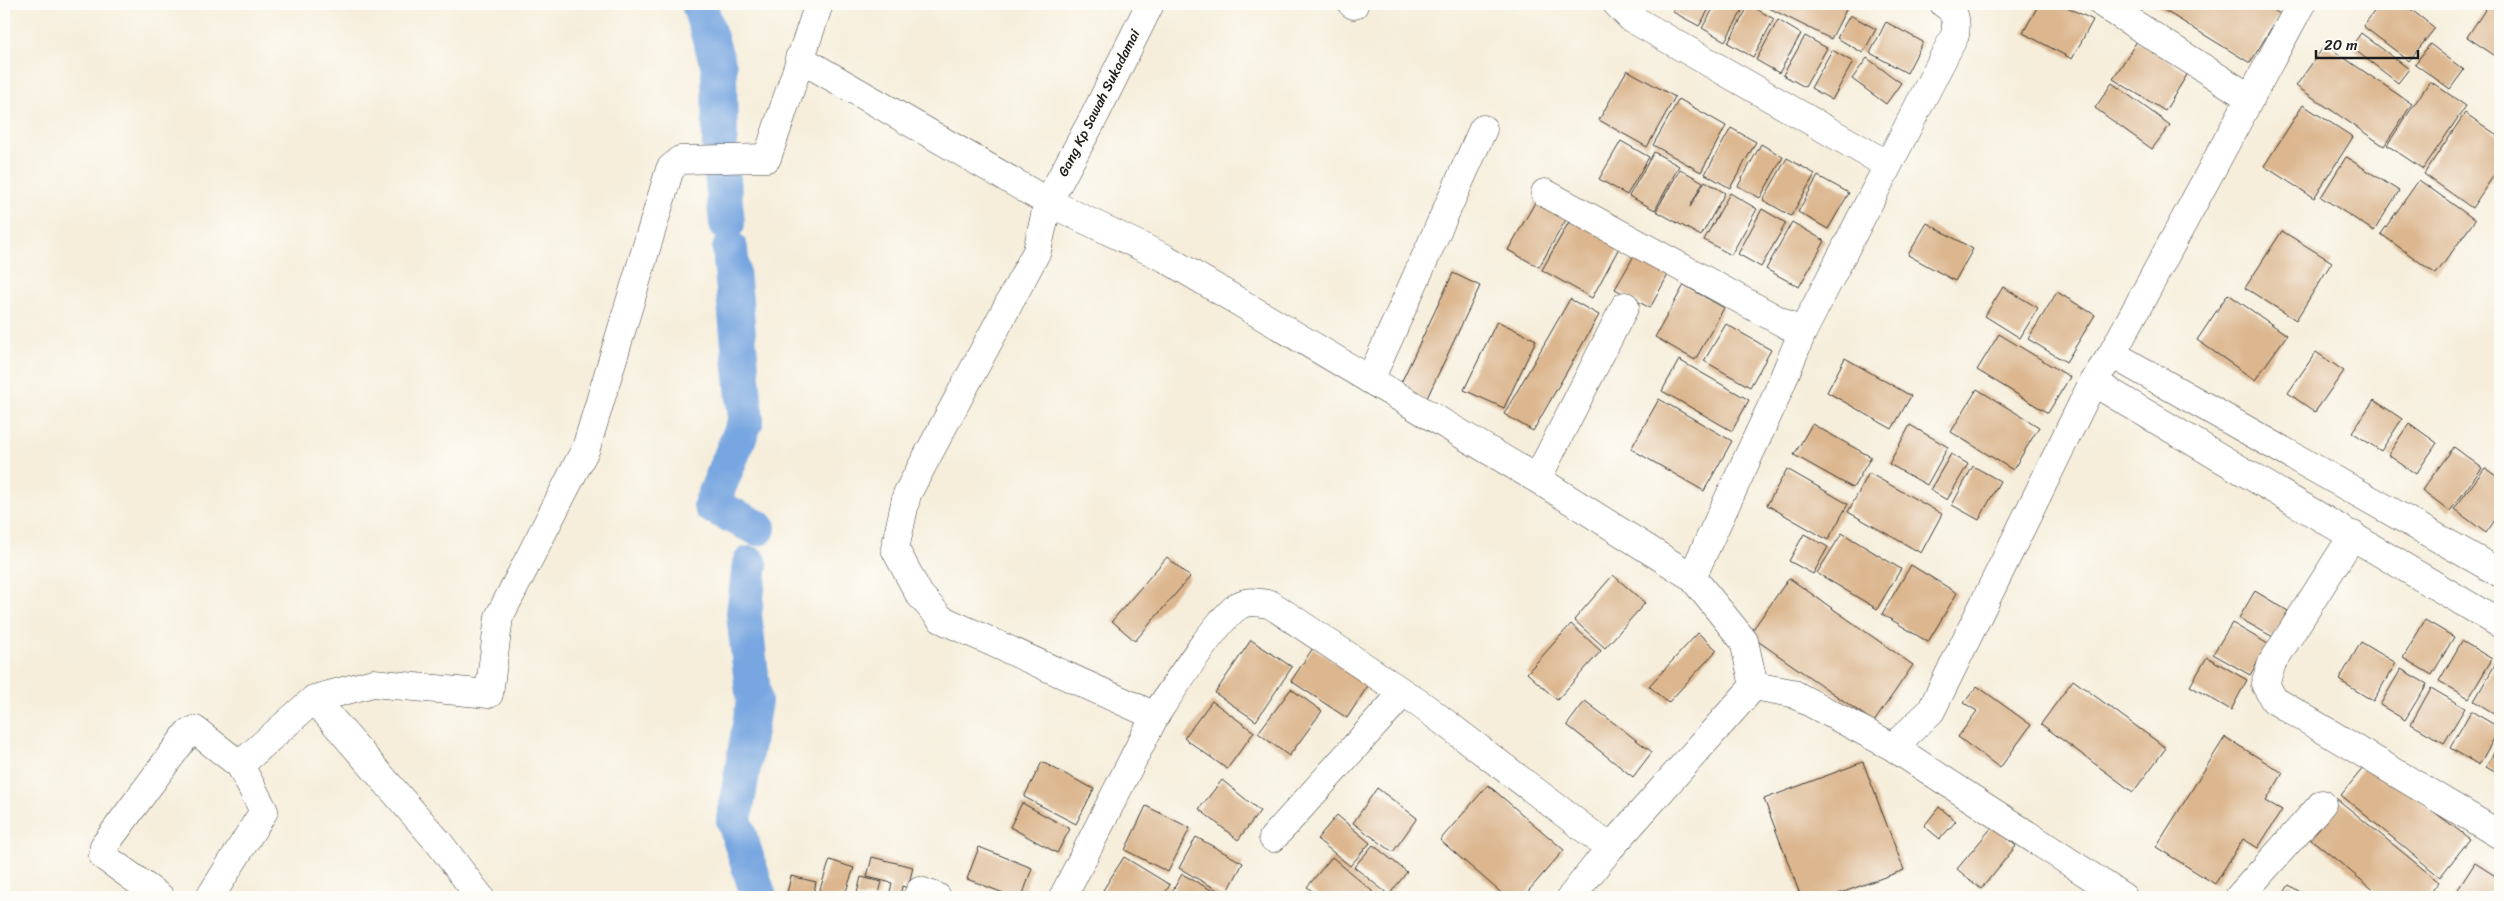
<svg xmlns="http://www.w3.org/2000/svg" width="2504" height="901" font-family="Sriracha,sans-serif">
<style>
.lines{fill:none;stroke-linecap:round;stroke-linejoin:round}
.canal{stroke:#77a6e0;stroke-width:36}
.building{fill:#dbb68e}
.minor-casing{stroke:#3d3c39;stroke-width:29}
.minor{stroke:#fff;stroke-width:28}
.labels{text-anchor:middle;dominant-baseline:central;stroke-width:4;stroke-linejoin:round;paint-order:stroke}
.street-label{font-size:14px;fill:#1c1c1c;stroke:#fdfcf7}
</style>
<rect width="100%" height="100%" fill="#fdfcf7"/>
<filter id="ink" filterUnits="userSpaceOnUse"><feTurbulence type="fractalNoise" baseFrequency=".02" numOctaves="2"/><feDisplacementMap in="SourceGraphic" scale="10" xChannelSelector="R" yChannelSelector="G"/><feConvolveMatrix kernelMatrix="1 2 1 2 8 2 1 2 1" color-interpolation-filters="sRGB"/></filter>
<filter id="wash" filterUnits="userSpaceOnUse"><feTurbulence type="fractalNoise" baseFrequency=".0096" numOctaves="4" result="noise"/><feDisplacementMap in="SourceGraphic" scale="20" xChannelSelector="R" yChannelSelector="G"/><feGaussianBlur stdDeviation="1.12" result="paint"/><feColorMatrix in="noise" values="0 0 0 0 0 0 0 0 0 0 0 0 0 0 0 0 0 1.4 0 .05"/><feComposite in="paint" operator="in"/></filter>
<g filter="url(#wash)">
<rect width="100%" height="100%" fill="#f6eedb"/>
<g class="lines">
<path class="canal" d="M699,4L719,67L720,152L727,223
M730,249L746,420L711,505L758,528
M750,564L744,614L754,701L734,820L759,897"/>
</g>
<g id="blocks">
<path class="building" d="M1677,4H1712L1699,26L1673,12Z
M1716,4H1746L1725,41L1702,28Z
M1761,4H1849L1831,39Z
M2039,4H2061L2093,20L2072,59L2023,33Z
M2154,4H2263L2280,14L2250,63Z
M2380,4H2404L2435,28L2409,61L2363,26Z
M2489,4H2500V59L2467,37Z
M1749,5L1774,19L1753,57L1728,43Z
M1850,15L1876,29L1863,53L1837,38Z
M1778,20L1801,34L1779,73L1756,60Z
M1886,22L1923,42L1907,73L1870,53Z
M2361,33L2409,69L2398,83L2351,47Z
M1805,36L1827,48L1805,87L1783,75Z
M2137,41L2188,73L2165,111L2113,79Z
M2430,44L2464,70L2450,89L2415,64Z
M2325,45L2412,104L2384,146L2296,86Z
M1832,50L1853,62L1832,100L1811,88Z
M1867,58L1901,83L1886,104L1852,79Z
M1627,70L1675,97L1647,147L1599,120Z
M2430,81L2466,106L2423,169L2387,145Z
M2112,83L2170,125L2152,149L2095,108Z
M1679,99L1726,126L1701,172L1653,145Z
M2303,105L2353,137L2314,198L2264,166Z
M2465,113L2500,137V166L2472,208L2424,174Z
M1731,128L1756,142L1730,188L1705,174Z
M1621,141L1649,157L1627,195L1599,179Z
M1761,144L1783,157L1760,198L1738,186Z
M1654,152L1679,166L1655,210L1629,196Z
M2346,157L2399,191L2374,231L2321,197Z
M1787,158L1815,174L1791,216L1763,200Z
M1680,169L1703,182L1690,207L1705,181L1725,193L1701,236L1656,211Z
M1818,176L1849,193L1828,229L1798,212Z
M2419,180L2475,220L2436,274L2381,234Z
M1730,193L1757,209L1731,255L1704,240Z
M1537,199L1568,216L1539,267L1508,250Z
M1762,209L1786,223L1761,267L1738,254Z
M1571,218L1620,246L1592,298L1542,270Z
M1792,222L1825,241L1799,287L1766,269Z
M1927,223L1973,249L1955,281L1908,255Z
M2282,231L2332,262L2296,320L2245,288Z
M1635,254L1669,273L1650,308L1615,289Z
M1453,273L1480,286L1426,400L1399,387Z
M1684,285L1724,308L1695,360L1655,337Z
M2003,287L2038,308L2020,338L1985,316Z
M2057,292L2095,315L2066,362L2028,339Z
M2228,294L2287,335L2255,380L2197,340Z
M1570,299L1599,315L1533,431L1504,414Z
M1497,321L1536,340L1504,408L1464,390Z
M1726,324L1771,350L1750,387L1704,361Z
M1999,334L2070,377L2048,413L1977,370Z
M2316,352L2344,371L2315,412L2288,393Z
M1845,358L1911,396L1892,429L1827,392Z
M1679,360L1749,400L1732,431L1662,391Z
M1977,389L2039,427L2013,470L1951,432Z
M1659,399L1732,441L1704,491L1631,449Z
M2374,400L2402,419L2381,451L2352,432Z
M2409,423L2437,443L2416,474L2388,455Z
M1812,424L1871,457L1853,488L1794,455Z
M1910,425L1948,447L1927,485L1889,464Z
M2454,447L2482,468L2450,511L2422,490Z
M1951,454L1968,464L1947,500L1930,490Z
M1973,466L2000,481L1979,520L1952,505Z
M2485,468L2500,479V513L2486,533L2454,509Z
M1787,469L1848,504L1828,540L1767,505Z
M1869,473L1942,514L1921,553L1848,512Z
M1842,533L1901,569L1877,609L1817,573Z
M1804,534L1828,547L1813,574L1789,561Z
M1167,557L1190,577L1135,641L1112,621Z
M1911,565L1957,593L1928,642L1882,614Z
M1613,575L1645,603L1605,648L1574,620Z
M1789,578L1913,665L1874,722L1749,635Z
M2255,591L2288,611L2273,637L2239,618Z
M2425,620L2454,637L2432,675L2403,658Z
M2232,623L2268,644L2250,675L2213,654Z
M1571,624L1601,651L1557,700L1527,673Z
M1698,633L1717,650L1668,703L1649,686Z
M1251,640L1292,667L1256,721L1215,693Z
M2462,641L2492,659L2469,698L2439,681Z
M2361,642L2396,663L2373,701L2339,680Z
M1313,648L1369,684L1347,718L1291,681Z
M2207,657L2247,680L2231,710L2190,686Z
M2496,663L2500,666V717L2474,701Z
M2401,669L2427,684L2405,720L2380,705Z
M2073,680L2166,748L2133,792L2041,724Z
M1977,686L2031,725L2000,768L1958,737L1977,711L1964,703Z
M2431,688L2465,708L2444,743L2411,724Z
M1291,689L1322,711L1289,756L1258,733Z
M1212,701L1254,732L1227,769L1184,738Z
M1585,701L1652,752L1633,777L1567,725Z
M2471,711L2500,728L2479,765L2450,748Z
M2225,737L2283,773L2266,801L2282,810L2258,848L2243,839L2215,884L2156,847Z
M2500,742V775L2486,767Z
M1042,762L1094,789L1076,824L1024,797Z
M1863,762L1904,870L1830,897H1801L1764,799Z
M2368,762L2470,839L2440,877L2341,795Z
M1222,780L1260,811L1238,840L1199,809Z
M1488,785L1564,850L1523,897H1506L1440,840Z
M1377,788L1417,818L1393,852L1353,823Z
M2336,798L2439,882L2427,897H2382L2306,835Z
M1022,803L1070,829L1057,853L1010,827Z
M1146,806L1190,828L1168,872L1125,850Z
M1939,807L1956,821L1940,839L1924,826Z
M1337,815L1370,843L1350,866L1317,839Z
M1993,826L2016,846L1981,889L1957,869Z
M1196,837L1243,863L1226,895L1179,868Z
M1373,845L1407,872L1389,895L1354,867Z
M979,847L1032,868L1022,897H1014L967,879Z
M872,857L913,867L908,888L902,886L900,897H889L892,883L867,877Z
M1124,857L1170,885L1162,897H1114L1103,890Z
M1332,857L1379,897H1320L1307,887Z
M830,860L854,868L844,897H817Z
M2475,863L2500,879V885L2493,897H2453Z
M1182,874L1222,896L1221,897H1169Z
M791,876L816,882L813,897H786Z
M861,877L882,882L878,897H856Z
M2289,885L2308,897H2281Z"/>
</g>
</g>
<g filter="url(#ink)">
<use href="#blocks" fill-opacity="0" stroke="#3d3c39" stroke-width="1"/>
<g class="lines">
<defs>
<path id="minor" d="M1150,4L1094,117L1048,202L1037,251L907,494L895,549L919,594L941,619L1155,716C1170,693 1219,616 1240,605C1249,600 1260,603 1270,604L1423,706L1610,848
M1352,4L1354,5
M1617,4L1631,18L1888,165
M2103,4L2250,98
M799,58L1048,202L1165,258L1537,479L1692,577L1744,641L1754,686
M1545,193L1802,333
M2112,354L2500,573
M1370,380L1483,129
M2093,382L2500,624
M1537,479L1625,306
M2353,535L2272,663L2265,684L2274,700L2500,835
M1692,577L1775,399L1802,333L1955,35C1957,22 1956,11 1944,4
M314,699L440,844L480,897
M1893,747L2123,897
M240,765L314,699L373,683L489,694L499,617L586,448L670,169L680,160L767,158L819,4
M1273,838L1402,694
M160,897L103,856L104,846L187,734L195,730L240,765L264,811L210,897
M917,897L920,891L937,897
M1063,897L1155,716
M1571,897L1610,848L1754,686L1792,693L1893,747L1931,711L2093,382L2112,354L2301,4
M2239,897L2322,804"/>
</defs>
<use href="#minor" class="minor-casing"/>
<use href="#minor" class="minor"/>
</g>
</g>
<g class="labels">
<g class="street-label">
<text transform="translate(1099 103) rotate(-63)">Gang Kp Sawah Sukadamai</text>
</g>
</g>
<rect width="2504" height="901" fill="none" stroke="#fdfcf7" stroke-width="20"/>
<path d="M2316 50v8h102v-8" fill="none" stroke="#1c1c1c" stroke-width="2.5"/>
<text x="2324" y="50" font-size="15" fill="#1c1c1c" stroke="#fdfcf7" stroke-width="4" paint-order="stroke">20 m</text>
</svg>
